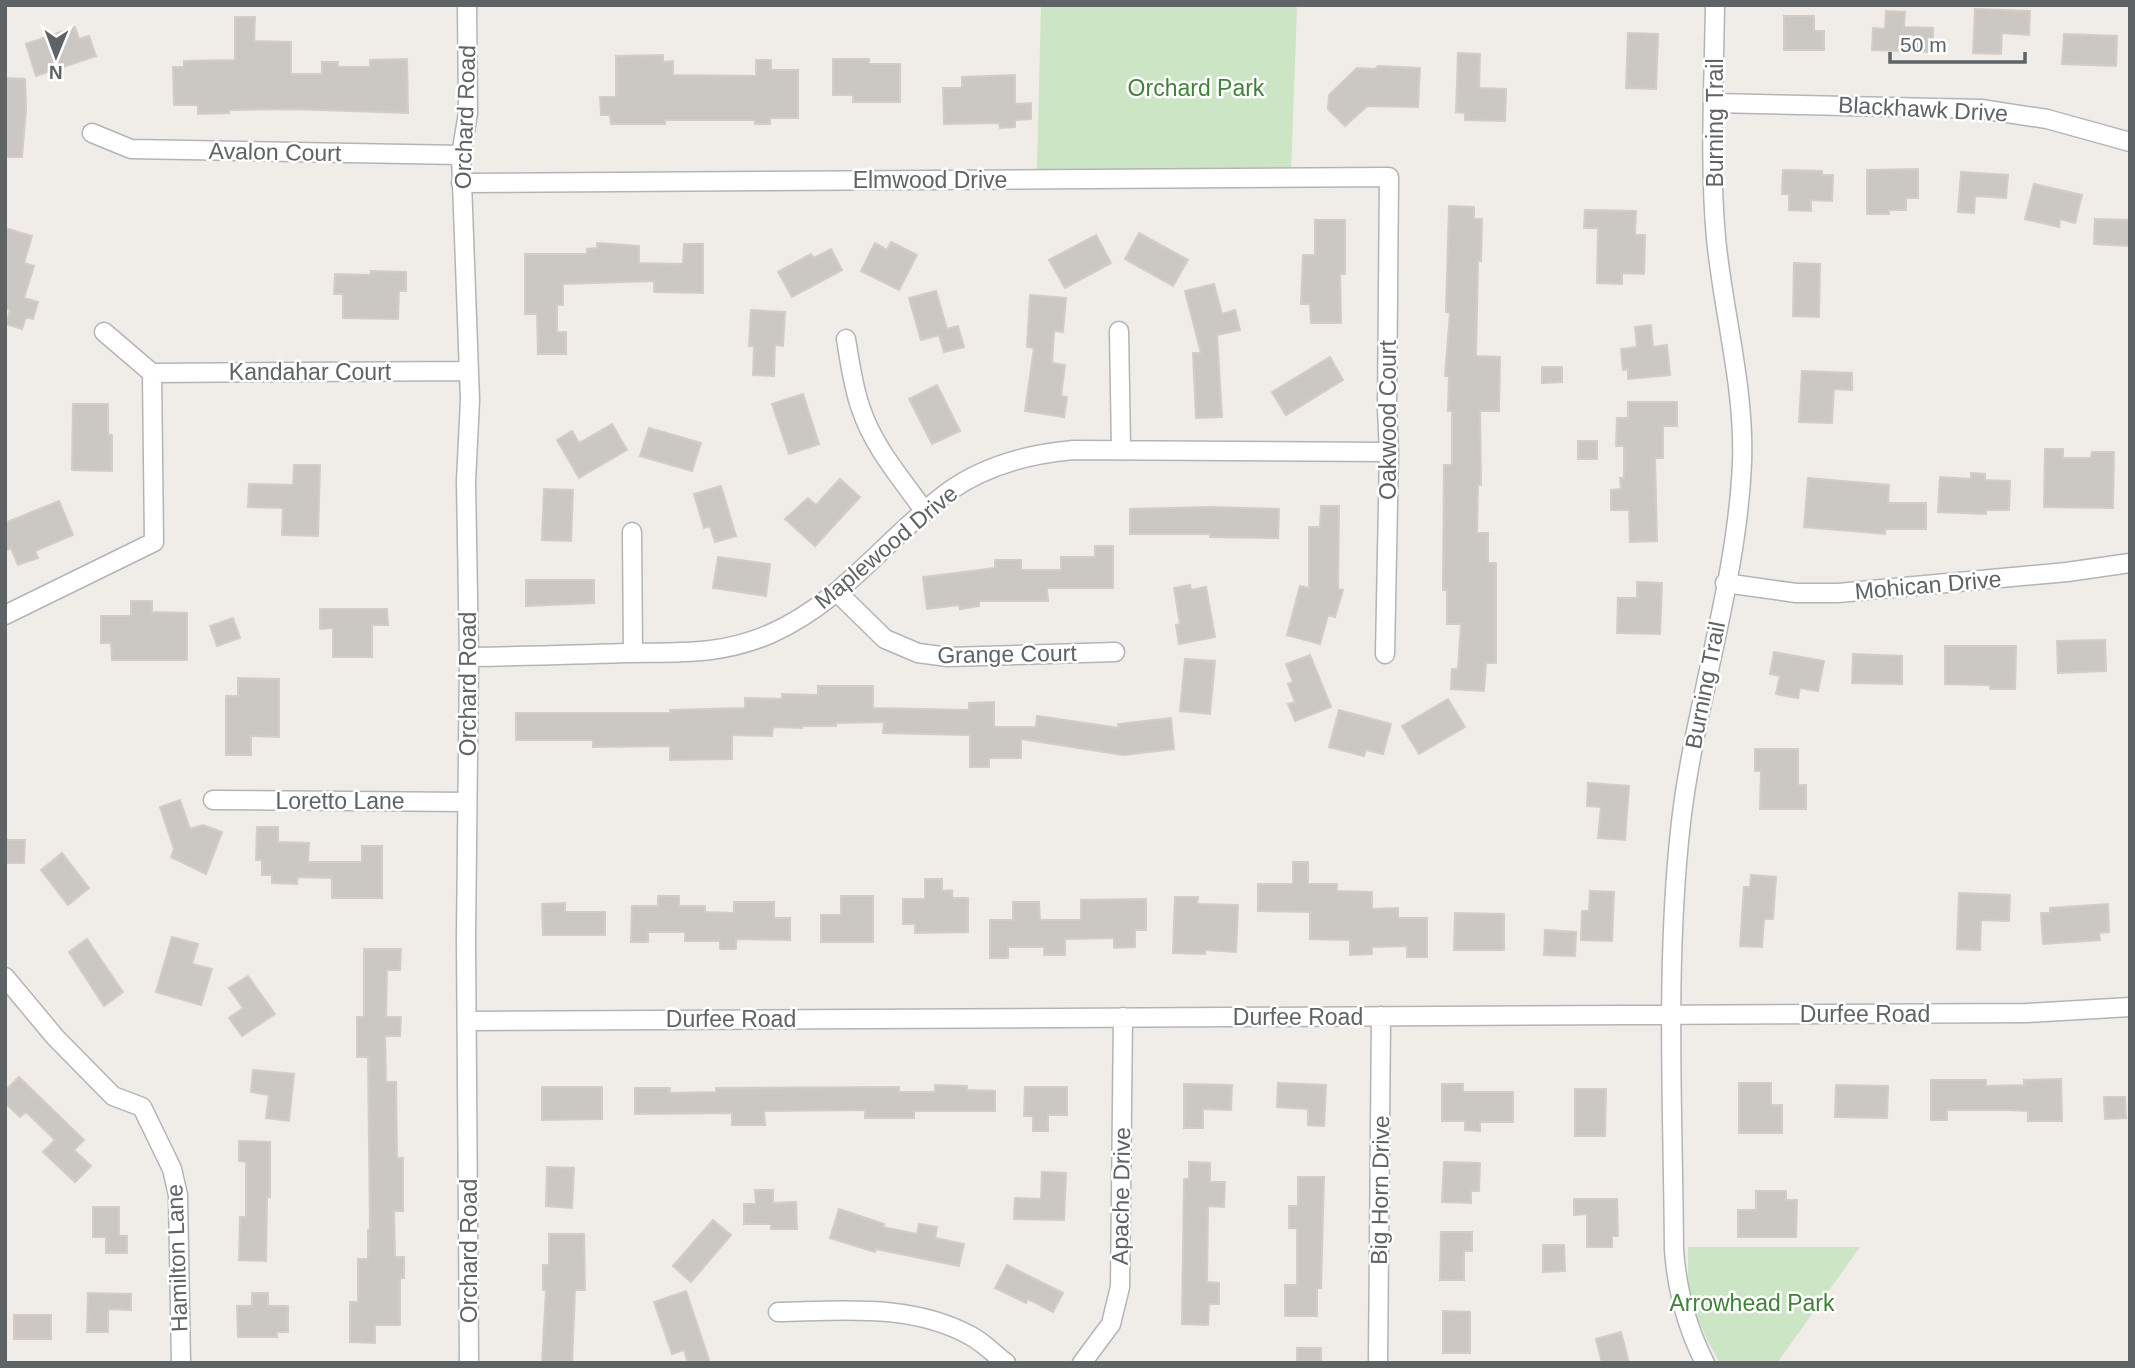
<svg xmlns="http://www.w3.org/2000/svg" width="2135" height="1368" font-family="Arial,sans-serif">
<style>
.green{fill:#cbe5c5}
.building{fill:#cbc7c3;stroke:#d4cdc5;stroke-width:2}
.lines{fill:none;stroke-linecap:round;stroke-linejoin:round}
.street-casing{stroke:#b2b5b8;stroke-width:21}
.street{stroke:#fff;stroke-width:18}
.labels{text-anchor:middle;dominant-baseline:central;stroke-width:5;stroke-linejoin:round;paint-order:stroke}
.park-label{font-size:23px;fill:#42813a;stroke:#fff}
.street-label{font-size:23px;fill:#5e6366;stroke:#fff}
</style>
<rect width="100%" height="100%" fill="#f0ece7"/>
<path class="green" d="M1041,5H1297L1291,173L1037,169Z
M1688,1247H1860L1777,1363H1720L1707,1340L1688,1296Z"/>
<path class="building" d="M1975,9L2030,11L2029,35L2002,33L2001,54L1973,53Z
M1886,11L1905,12L1904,27L1933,28V52L1872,50L1873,28L1885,29Z
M1784,16H1814V31H1824V50H1784Z
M235,17H255L254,41L291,42V74H322V62H338V67H370V60L407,59L408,113L291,109L229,110V113L198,114V105H174L173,67H184V61L235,60Z
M75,27L79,39L89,36L96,56L36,76L26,44Z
M1628,33L1658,34L1656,89L1626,88Z
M2064,34L2117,36L2116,66L2062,64Z
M1458,53L1480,54L1479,88L1506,89L1505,121L1465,120V113L1456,112Z
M663,55V62L673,61V75L756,76V60H771V70H798V118H770V124H755V120H665V124H611L610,115H601L600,97H616V56Z
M833,59H869V64H900V102H853V95H833Z
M1378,66L1420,68L1418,107L1367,106L1345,126L1328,109L1329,95L1357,68L1375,69Z
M1015,75V104L1031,103V119L1015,120V127L1000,128L999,123L944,124L943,88H962V77Z
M5,78L25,79L26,110L22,157H5Z
M1918,169V198H1906V210H1889V214H1867V170Z
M1783,170L1822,171V175H1833L1832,201L1811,200V211L1789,210V194H1782Z
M1961,172L2008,175L2006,198L1975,196L1974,213L1958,212Z
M2034,184L2082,195L2075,223L2060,219L2059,227L2025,219Z
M1449,206L1474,207V219H1482L1481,261H1478L1476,356L1500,357L1499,411H1480L1481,485H1478L1477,533H1488V563H1496V663H1486L1484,691L1451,689L1452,669H1458L1461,624H1447V590H1443L1444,465H1452V411H1448L1449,376H1445L1450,312H1446Z
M1585,210L1636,211L1635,235H1645L1644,274L1622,273V284L1597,283L1598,228H1584Z
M2095,219L2129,220L2130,246L2094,244Z
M1315,220H1345V274H1340L1341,323H1311L1310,304H1301L1303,255H1315Z
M5,228L32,236L24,263L34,266L24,298L38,302L33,319L26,317L22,329L6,324L10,310L5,308Z
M1139,233L1188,260L1173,286L1125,259Z
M1096,235L1111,263L1065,288L1049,260Z
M891,242L917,255L899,290L861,271L875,243L887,250Z
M597,243L639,246V263L683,264L684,244H703V293L654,292V281L563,284V305H557V332H566V354H538L537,314H525V254H587V249L597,248Z
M831,249L842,270L792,297L778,272L811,254L814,258Z
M1794,263L1820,264L1819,317L1793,316Z
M371,271L406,272V291H399L398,319L343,318V294H334L335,274L370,275Z
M1214,284L1222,314L1235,310L1240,330L1217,335L1222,417L1196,418L1193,353H1201L1185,291Z
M936,291L947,329L958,326L964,347L944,352L939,335L921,340L909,298Z
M1030,295L1066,298L1063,332L1054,331L1052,363L1065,365L1061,396L1067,397L1064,417L1025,411L1034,348L1027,347Z
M751,310L785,312L783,346L775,345L774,376L753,375L754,346H749Z
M1651,325L1653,347L1667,345L1670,375L1628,379V369L1623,370L1621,349L1637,347L1635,327Z
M1330,357L1343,380L1286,415L1272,392Z
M1542,367H1562V382L1542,383Z
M1802,371L1852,373V390L1834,389L1832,423L1799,422Z
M937,385L960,431L932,444L909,399Z
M803,394L819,444L789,454L772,404Z
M1628,402H1677V426H1663V458H1655L1657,541L1630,542L1629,510H1611V490L1621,489L1620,478H1624V446H1616L1617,418H1628Z
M73,404H108V435H112V471L72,470Z
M612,424L627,450L579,478L557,440L572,431L579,443Z
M649,428L701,443L692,471L640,456Z
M1578,441H1597V459H1578Z
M2045,449H2063V458H2091L2092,452H2114L2113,508L2044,507Z
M294,465H320L318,536L282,535L283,508L248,507L249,484L293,485Z
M1971,473L1985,474V480L2010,481L2009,510H1986V514L1938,512L1940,477L1971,479Z
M1808,478L1889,485L1888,503H1926V529H1885V534L1804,527Z
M840,479L860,497L815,546L785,519L808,498L816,505Z
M721,486L736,536L715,542L710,526L704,528L694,494Z
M544,489L573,490L571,541L542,540Z
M59,501L73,535L35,551L38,558L18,565L11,548L5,551V523Z
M1321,506H1339L1338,589L1343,590L1335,617L1328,615L1320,644L1287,635L1300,586L1309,588V527H1320Z
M1211,507L1279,509L1278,538L1210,537V534H1130V509Z
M1095,546H1113V588H1047L1048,601H979V606L960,609L959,605L927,609L923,577L995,568V560H1021V570H1061V557H1095Z
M718,557L770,564L766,596L713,588Z
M526,580H594V603L526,606Z
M1637,582L1662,583L1660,634L1617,633L1618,598H1637Z
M1190,585L1191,590L1206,587L1215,637L1179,644L1176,625L1180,624L1174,588Z
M131,601H152V612L187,613V660H112L111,643H101V616H131Z
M320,609H387L388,625H372V657H333V628L320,629Z
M233,618L240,638L217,646L210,626Z
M2105,640L2106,671L2058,673L2057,641Z
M1945,646H2016L2015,689H1990V685L1945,684Z
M1774,652L1824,661L1818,691L1800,688L1798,698L1776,694L1780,676L1770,674Z
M1853,654L1902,656V684L1852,683Z
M1310,655L1331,707L1295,721L1288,704L1295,702L1288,684L1293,682L1286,664Z
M1185,659L1215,661L1210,714L1180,711Z
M238,678L279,679V737L251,736V755H226V696H238Z
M818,686H873V708L969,710V703L994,702V727H1036L1037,716L1119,728L1118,724L1171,718L1174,749L1123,755L1021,739V758H989V767H970V735L883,733L884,722L836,723V726H802V728L773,727L772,736L732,735V759L670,760V746L593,747V740H516V713H670V710L745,708V698L782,699V694L818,695Z
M1448,699L1465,727L1419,754L1402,726Z
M1339,710L1391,724L1383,754L1366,750L1364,756L1329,747Z
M1755,749H1798V785H1806V809H1760L1761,771H1755Z
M1588,783L1629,786L1625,840L1598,838L1601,807L1587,806Z
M180,800L190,829L203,825L222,832L206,874L171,857L174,849L160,807Z
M257,827H278V842L309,843L308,862H362V846H382V898H332V878L298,877L297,884L272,883V875H262V860H256Z
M5,840H25L24,863H5Z
M62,853L89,888L68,905L41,870Z
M1293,862H1308V884H1337V891L1372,892V909L1398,908V918H1427V957H1407V946L1372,947V954L1350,955V940L1310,939V912L1258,911V884H1293Z
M1751,875L1776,877L1773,919H1764L1762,947L1740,946L1744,887H1750Z
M925,879H942V891L952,890V898H968V932L915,933V924H903V899H925Z
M1590,891L1614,892L1612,941L1581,940L1582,911H1589Z
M1959,893L2010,895L2009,921L1981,920L1980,950L1957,949Z
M658,896H679V906H705V912L734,913V902H774V918H790V940L736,939V949H720V941H685V932H648V942H631L632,906H658Z
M841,896H873V942H821V915H841Z
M1175,897H1198L1197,904L1238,905L1236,952L1205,950V954L1173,953Z
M1146,899V930H1135V947L1114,948V938L1065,939V955H1044V947H1008V958H990V920H1013V902H1039L1040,920H1081V900Z
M565,903V912H605V935H543L542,904Z
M2108,904L2109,932L2099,933L2100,940L2043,944L2041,913H2050V908Z
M1455,913L1504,914V950H1454Z
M1545,930L1576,932L1575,956L1544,955Z
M172,937L198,944L192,964L212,969L201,1005L156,992Z
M87,939L123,992L104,1006L69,952Z
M364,949H401L400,970H387L386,1017H401L400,1036H385L386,1082H396L397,1158H403V1211H394L395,1257H404V1278H400V1325H375V1343L350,1342V1302H358V1259H368V1230L370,1229L368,1057H357V1017H364Z
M248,976L275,1014L242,1036L229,1018L243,1008L229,988Z
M253,1070L294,1074L289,1121L266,1118L269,1095L251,1092Z
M19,1077L84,1140L74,1150L91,1166L75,1182L43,1152L55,1140L26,1112L20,1117L5,1103V1091Z
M2061,1079L2062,1121H2028V1111L2009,1110H1947V1120H1931V1080H1986V1086L2024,1085V1080Z
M1278,1083L1326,1085L1324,1126L1308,1125V1109L1277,1107Z
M1739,1083H1771V1105H1782V1133H1739Z
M1184,1084L1232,1085L1231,1110L1203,1109V1128H1184Z
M1442,1084H1463V1092H1513V1122H1480V1131L1465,1130V1121H1442Z
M935,1085L967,1086V1090L995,1091V1111H914V1118H865V1110L764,1111L765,1125H732V1113L635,1114V1088H670L669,1093L716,1092V1088L899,1087V1092H935Z
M1836,1085L1888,1086L1887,1118L1835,1117Z
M542,1087H602V1119L542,1120Z
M1025,1087H1067V1115H1048V1131H1033V1116H1024Z
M1575,1089H1606L1605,1136H1575Z
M2104,1097H2125L2126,1118L2105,1119Z
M239,1141L270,1142V1197H267L266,1261L239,1260L240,1217H246V1162L239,1161Z
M1189,1162L1210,1163V1182H1225L1224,1207L1208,1206L1207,1282L1219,1283V1304H1209L1208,1325L1182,1324L1184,1179H1189Z
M1444,1162L1480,1163L1479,1191H1471V1203L1442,1202Z
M547,1167L574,1168L572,1208L546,1206Z
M1042,1172L1066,1173L1064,1220L1014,1219L1015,1198L1041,1199Z
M1298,1177H1324L1321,1288H1317V1316H1285V1285H1297V1228H1289V1206H1298Z
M755,1190H773V1203L796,1202L797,1229H771V1224H744V1204H756Z
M1756,1191H1786V1200H1797L1796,1237H1738V1210H1756Z
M1574,1199H1617L1618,1236H1612V1247H1587V1214L1574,1215Z
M93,1207H119V1236H127V1253H106V1237H93Z
M839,1209L884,1224L883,1227L917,1234L919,1224L937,1227L935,1238L964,1244L959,1266L876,1249L875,1252L830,1238Z
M713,1220L731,1235L691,1282L673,1266Z
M1441,1232H1472V1251H1464V1280H1440Z
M549,1234H584L585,1290H575L572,1363H542L546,1290H543V1265H549Z
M1543,1245H1564L1565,1271L1543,1272Z
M1007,1265L1063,1293L1053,1312L1028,1299L1026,1303L995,1288Z
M686,1291L710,1363H688L684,1350L672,1354L654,1302Z
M88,1293L131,1294V1310L108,1309V1332H87Z
M252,1293H268V1306H288V1332H277V1337H238L237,1306H252Z
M1443,1311L1470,1312V1353H1443Z
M14,1315H51V1339H14Z
M1621,1332L1629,1363H1602L1596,1339Z
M1297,1348H1321V1363H1297Z"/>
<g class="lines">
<defs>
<path id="street" d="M467,5L468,113L461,155L470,400L466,481L469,657L466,939L469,1363
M1714,103L1981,109L2047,119L2130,142
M92,133L131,149L461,155
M461,183L1389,177L1387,409L1389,452L1385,654
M1119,331L1121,449
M104,332L152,373L469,371
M846,339C850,363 853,387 861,409C874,448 902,479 925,512
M632,532L633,653
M1725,583L1796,593H1838L2067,572L2130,563
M838,593L885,639L918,653L948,657L1115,652
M5,615L154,542L152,373
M469,657C521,656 572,655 624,653C678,652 718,656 770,634C843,602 886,538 948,492C984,466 1029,454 1073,450L1389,452
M213,800L467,802
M5,977L55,1037L113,1096L142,1107L172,1169L178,1195L181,1363
M467,1021L2027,1013L2130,1007
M778,1312C843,1311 911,1303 971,1336C984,1343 994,1354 1006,1363
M1082,1363L1111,1324L1120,1287L1123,1017
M1378,1363L1381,1016
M1705,1363C1686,1326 1677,1290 1674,1250C1673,1108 1665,963 1681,822C1695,703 1737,583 1742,463C1745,388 1723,312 1716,238C1709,161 1714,82 1715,5"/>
</defs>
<use href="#street" class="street-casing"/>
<use href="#street" class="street"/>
</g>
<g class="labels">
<g class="park-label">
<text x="1196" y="88">Orchard Park</text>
<text x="1752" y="1303">Arrowhead Park</text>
</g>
<g class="street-label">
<text transform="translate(1923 109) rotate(3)">Blackhawk Drive</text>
<text transform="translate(465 117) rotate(-88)">Orchard Road</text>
<text transform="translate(1715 123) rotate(-90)">Burning Trail</text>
<text transform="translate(275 152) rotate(1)">Avalon Court</text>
<text x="930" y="180">Elmwood Drive</text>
<text x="310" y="372">Kandahar Court</text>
<text transform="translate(1388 420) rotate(-90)">Oakwood Court</text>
<text transform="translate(886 547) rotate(-40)">Maplewood Drive</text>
<text transform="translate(1928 585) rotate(-5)">Mohican Drive</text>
<text transform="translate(1007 654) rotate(-1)">Grange Court</text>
<text transform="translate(468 684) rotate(-90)">Orchard Road</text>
<text transform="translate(1705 685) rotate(-79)">Burning Trail</text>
<text x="340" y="801">Loretto Lane</text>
<text x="1865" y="1014">Durfee Road</text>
<text x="1298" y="1017">Durfee Road</text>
<text x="731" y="1019">Durfee Road</text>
<text transform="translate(1380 1190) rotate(-89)">Big Horn Drive</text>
<text transform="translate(1121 1196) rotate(-89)">Apache Drive</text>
<text transform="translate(469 1251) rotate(-90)">Orchard Road</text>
<text transform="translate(177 1258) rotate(-92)">Hamilton Lane</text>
</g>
</g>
<rect width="2135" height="1368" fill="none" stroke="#5e6366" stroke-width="14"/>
<g transform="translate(56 56) rotate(181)" stroke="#ffffff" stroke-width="5" paint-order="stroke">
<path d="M0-5L12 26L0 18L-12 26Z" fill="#5e6366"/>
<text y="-10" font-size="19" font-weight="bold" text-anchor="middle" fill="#5e6366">N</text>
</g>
<path d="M1890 52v10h135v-10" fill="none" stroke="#5e6366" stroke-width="3.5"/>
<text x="1900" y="52" font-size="21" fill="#5e6366" stroke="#ffffff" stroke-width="5" paint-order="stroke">50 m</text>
</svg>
